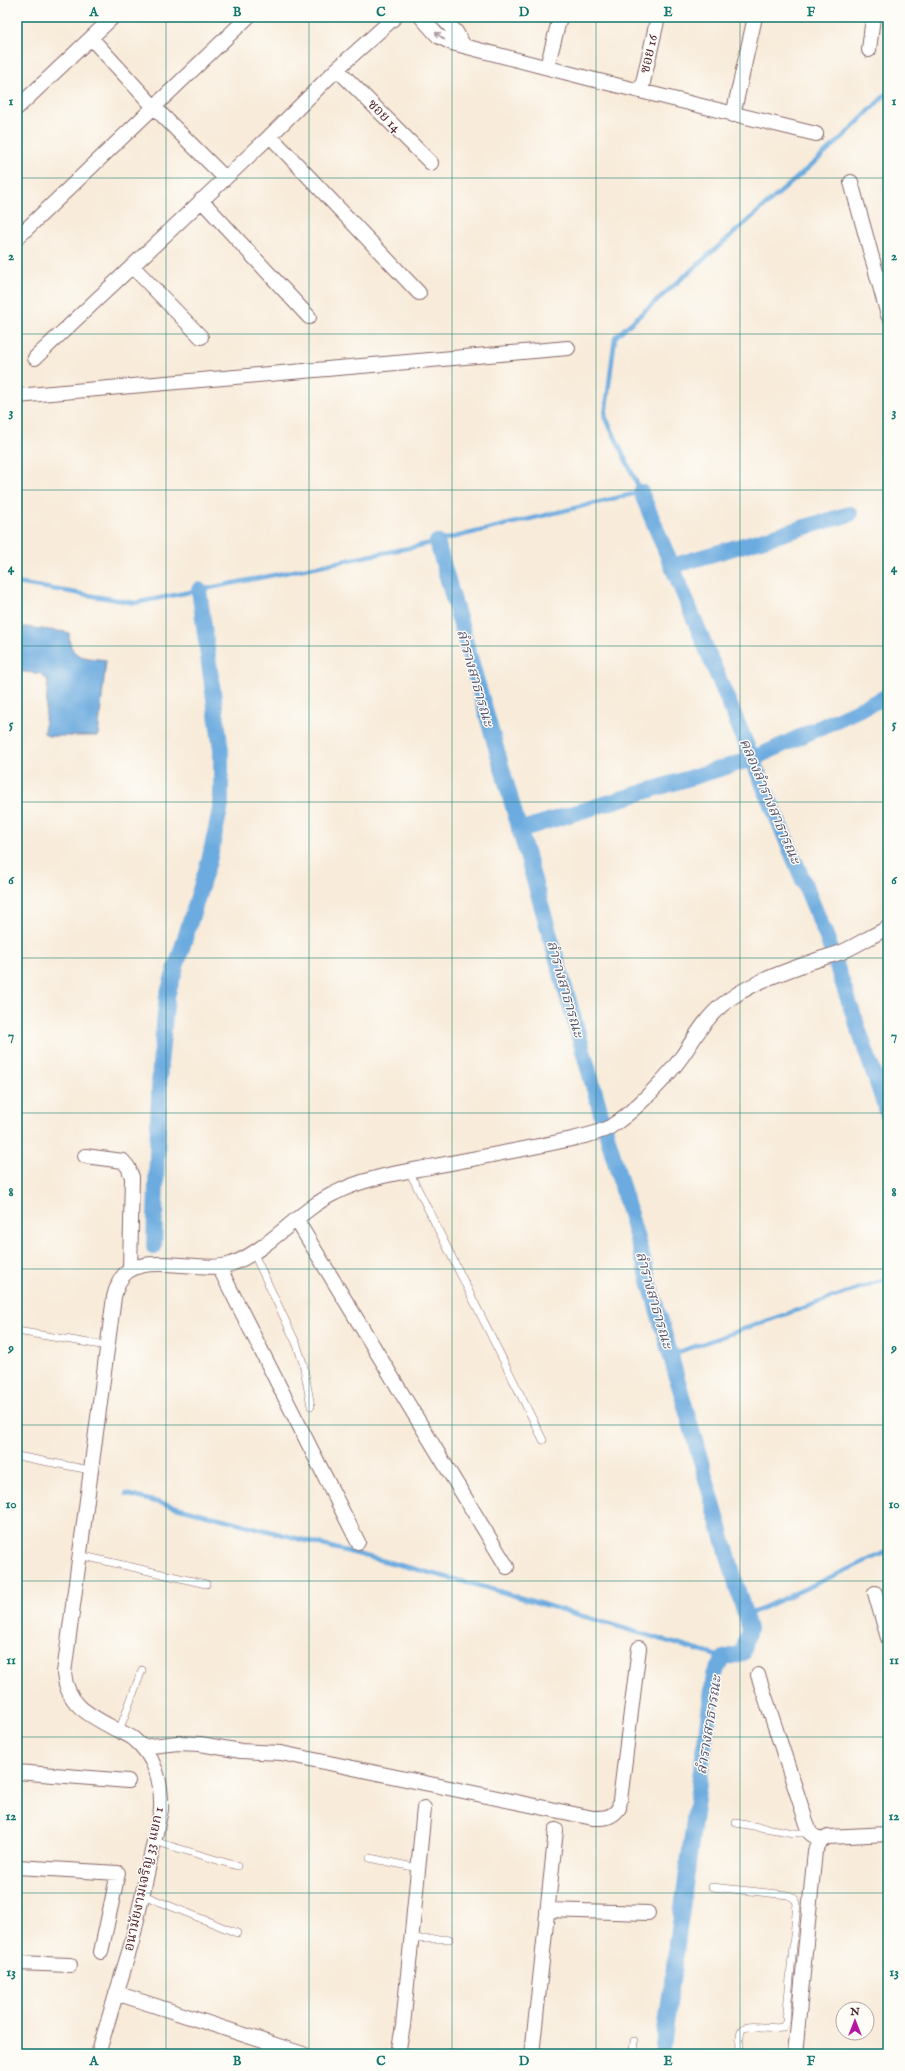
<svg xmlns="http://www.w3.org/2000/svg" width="905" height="2071" font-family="'IM FELL English','Noto Serif Thai',serif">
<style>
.water{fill:#6cabdf;stroke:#5b6585}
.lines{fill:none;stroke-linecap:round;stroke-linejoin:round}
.stream{stroke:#6cabdf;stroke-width:4.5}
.canal{stroke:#6cabdf;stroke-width:16}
.service-casing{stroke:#876668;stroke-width:8}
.minor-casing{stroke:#876668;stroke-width:16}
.service{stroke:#fff;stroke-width:7}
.minor{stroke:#fff;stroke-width:14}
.oneway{stroke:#ae9aa0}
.grid{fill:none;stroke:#0f766e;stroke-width:1;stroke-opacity:0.55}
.labels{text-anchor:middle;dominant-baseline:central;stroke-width:3;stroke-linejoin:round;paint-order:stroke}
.street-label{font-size:14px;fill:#4a1f2b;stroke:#fdfcf7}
.water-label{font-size:15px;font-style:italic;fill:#585773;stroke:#fdfcf7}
.neatline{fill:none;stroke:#0f766e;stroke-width:1.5}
.grid-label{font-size:13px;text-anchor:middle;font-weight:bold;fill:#0f766e}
</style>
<rect width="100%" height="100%" fill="#fdfcf7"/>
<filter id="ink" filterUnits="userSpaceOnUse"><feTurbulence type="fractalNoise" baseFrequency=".025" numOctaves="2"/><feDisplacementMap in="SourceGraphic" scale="8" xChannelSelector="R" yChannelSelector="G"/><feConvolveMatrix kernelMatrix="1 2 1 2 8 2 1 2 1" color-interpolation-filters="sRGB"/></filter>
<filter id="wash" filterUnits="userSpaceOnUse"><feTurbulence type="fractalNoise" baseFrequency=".012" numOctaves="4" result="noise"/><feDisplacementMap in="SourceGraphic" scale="16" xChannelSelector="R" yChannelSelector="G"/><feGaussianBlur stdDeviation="0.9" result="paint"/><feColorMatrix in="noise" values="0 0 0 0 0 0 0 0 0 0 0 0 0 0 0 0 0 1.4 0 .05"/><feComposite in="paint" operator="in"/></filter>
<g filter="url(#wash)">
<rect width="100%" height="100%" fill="#f8ebd9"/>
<path class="water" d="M17,626L66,632L69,633C69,660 85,657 106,660L98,736H48L44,733L48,681L41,674L17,671Z"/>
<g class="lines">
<path class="stream" d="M17,583L135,603L418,546L641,492L605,416L615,337L840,140L888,92
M874,1075L888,1076
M670,1355L888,1278
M126,1494L488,1588L724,1658
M745,1616L888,1551"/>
<path class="canal" d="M641,492L827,938L888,1115
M437,542L749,1629L743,1653L724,1658L714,1675L662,2054
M672,566L850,514
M519,830L752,759L888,696
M154,1247L160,1064L167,996L209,861L221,805V750L199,590"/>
</g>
</g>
<g filter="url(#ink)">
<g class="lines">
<defs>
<path id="service" d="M409,1171L543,1440
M253,1252L297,1345L303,1363L311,1406
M17,1331L107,1346
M17,1456L90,1470
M79,1555L206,1584
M119,1731L142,1670
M736,1823L794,1833H810
M154,1841L237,1866
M370,1858L418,1868
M712,1887L788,1895L794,1898L797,1903L786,2021L783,2027C774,2030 744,2022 741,2031C739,2038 740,2047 740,2054
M143,1895L237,1933
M411,1939H449
M633,2054L634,2041"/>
<path id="minor" d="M421,17L438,36L452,43L591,79L816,134
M441,17L456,32L464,46
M91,38L154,107L225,178
M869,50L873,17
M547,67L560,17
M337,69L431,163
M641,91L658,17
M17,108L113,17
M733,115L755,17
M270,136L419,293
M851,182L888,315
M201,200L309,317
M17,238L248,17
M133,267L201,337
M35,358L270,136L337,69L395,17
M17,396L568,348
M85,1156L123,1161L128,1167L132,1177L130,1270
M296,1219L507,1567
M219,1267L358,1542
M875,1593L888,1638
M758,1675L810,1833L821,1841
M142,1747L178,1743L200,1744L241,1751L281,1753L593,1818C605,1818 612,1818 619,1808L639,1648
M17,1772L128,1781
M17,1867L118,1873L101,1952
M547,1910L648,1913
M17,1963L70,1965
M116,1993L303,2054
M98,2054L132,1942L161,1810C162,1782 156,1758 134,1739C129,1735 123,1733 117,1730C91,1716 67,1706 64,1673L114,1297C116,1289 118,1282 123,1276C144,1251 201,1274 231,1264C268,1251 299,1210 335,1193C364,1178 398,1173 430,1167C476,1158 521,1150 567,1140C581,1137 597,1134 610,1127C634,1112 667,1078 683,1055C695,1037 705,1019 722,1005C747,984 783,972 814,961C824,957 835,955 844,951C859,944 873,935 888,928
M398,2054L403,2026L424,1808
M532,2054L556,1830
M795,2054L815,1851L821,1841L828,1837L888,1834"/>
</defs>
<use href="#service" class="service-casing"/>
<use href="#minor" class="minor-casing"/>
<use href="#service" class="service"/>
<use href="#minor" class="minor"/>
</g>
<defs><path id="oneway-shaft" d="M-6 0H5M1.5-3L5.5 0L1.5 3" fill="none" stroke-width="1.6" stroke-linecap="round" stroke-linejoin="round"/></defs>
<use class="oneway" href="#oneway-shaft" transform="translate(440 36) rotate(-141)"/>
</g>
<path class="grid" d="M166,17V2054M309,17V2054M452,17V2054M596,17V2054M740,17V2054M17,178H888M17,334H888M17,490H888M17,646H888M17,802H888M17,958H888M17,1113H888M17,1269H888M17,1425H888M17,1581H888M17,1737H888M17,1893H888"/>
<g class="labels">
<g class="street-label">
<text transform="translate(649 54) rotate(-77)">ซอย 16</text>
<text transform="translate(384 116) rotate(45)">ซอย 14</text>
<text transform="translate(144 1879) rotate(-78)">อนามัยงามเจริญ 33 แยก 1</text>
</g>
<g class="water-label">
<text transform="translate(475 678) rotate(74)">ลำรางสาธารณะ</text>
<text transform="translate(770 801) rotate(67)">คลองลำรางสาธารณะ</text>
<text transform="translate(565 989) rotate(74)">ลำรางสาธารณะ</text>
<text transform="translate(654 1300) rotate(74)">ลำรางสาธารณะ</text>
<text transform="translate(709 1725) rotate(-81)">ลำรางสาธารณะ</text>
</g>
</g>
<rect width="905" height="2071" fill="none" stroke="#fdfcf7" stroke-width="44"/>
<g transform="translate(855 2021)"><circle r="19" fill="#fdfcf7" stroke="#b5a4a5"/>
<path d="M0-3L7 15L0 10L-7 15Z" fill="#b5179e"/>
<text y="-6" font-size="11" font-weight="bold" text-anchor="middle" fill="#4a1f2b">N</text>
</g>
<rect x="22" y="22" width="861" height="2027" class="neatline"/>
<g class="grid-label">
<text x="94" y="16">A</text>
<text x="237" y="16">B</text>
<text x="381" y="16">C</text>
<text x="524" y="16">D</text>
<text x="668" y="16">E</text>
<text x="811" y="16">F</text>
<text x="11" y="105">1</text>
<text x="894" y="105">1</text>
<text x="11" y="260">2</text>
<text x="894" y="260">2</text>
<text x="11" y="416">3</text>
<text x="894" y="416">3</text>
<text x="11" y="572">4</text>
<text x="894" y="572">4</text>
<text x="11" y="728">5</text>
<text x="894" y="728">5</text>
<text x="11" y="884">6</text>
<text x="894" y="884">6</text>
<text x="11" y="1040">7</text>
<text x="894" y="1040">7</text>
<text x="11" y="1196">8</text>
<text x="894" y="1196">8</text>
<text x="11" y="1352">9</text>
<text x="894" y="1352">9</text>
<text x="11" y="1508">10</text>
<text x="894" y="1508">10</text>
<text x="11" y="1664">11</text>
<text x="894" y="1664">11</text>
<text x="11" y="1820">12</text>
<text x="894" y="1820">12</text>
<text x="11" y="1976">13</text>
<text x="894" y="1976">13</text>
<text x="94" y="2065">A</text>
<text x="237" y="2065">B</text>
<text x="381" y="2065">C</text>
<text x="524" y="2065">D</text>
<text x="668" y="2065">E</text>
<text x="811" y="2065">F</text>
</g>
</svg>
